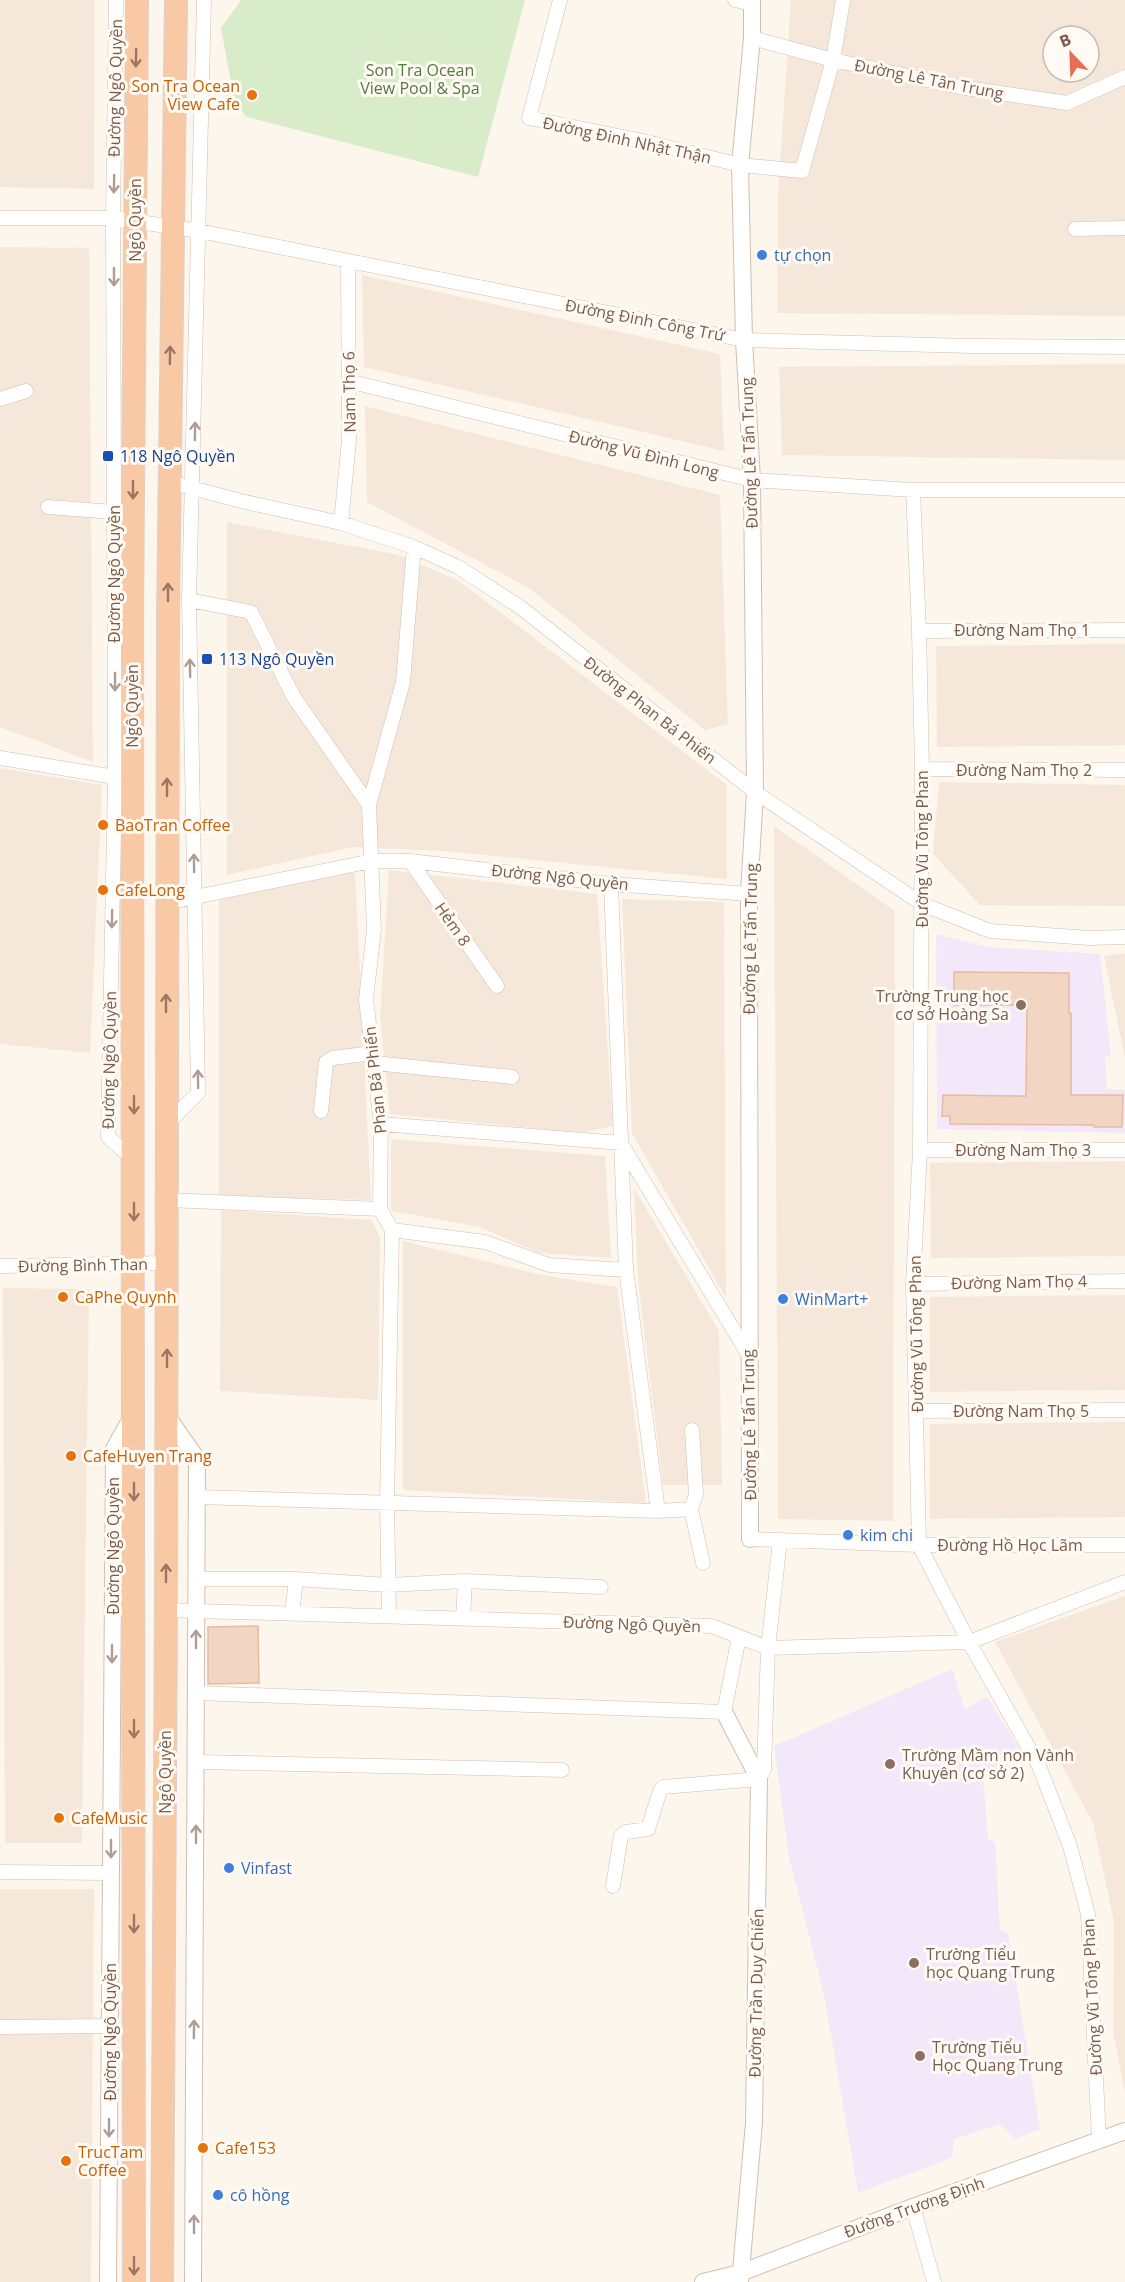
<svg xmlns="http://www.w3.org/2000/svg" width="1125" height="2282" font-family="'Open Sans',sans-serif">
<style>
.residential{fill:#f5e8da;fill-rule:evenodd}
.education{fill:#f3e8fa}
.green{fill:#d8ecc9}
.building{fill:#f3d5c3;stroke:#e6bba3;stroke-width:1.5}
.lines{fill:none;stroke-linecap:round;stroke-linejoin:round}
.minor-casing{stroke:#d1beb0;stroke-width:15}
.tertiary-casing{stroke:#d1beb0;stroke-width:18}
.trunk-casing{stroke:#dad1cd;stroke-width:24}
.minor{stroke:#fff;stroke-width:14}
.tertiary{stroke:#fff;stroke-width:16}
.trunk{stroke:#f9c8a4;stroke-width:22}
.oneway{stroke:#9a7763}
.oneway2{stroke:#af9d94}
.food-dot{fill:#e8710a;stroke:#fffaf3;stroke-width:2}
.shop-dot{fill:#3f7fe0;stroke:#fffaf3;stroke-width:2}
.transit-dot{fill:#1a4fb4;stroke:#fffaf3;stroke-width:2}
.education-dot{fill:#8d6e63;stroke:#fffaf3;stroke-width:2}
.labels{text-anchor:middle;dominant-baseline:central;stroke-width:6;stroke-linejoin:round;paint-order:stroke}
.park-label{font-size:16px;fill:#537a41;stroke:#fffaf3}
.street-label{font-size:16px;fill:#7a5c4d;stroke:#fffaf3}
.food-label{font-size:16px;fill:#c56008;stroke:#fffaf3;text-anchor:start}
.shop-label{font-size:16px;fill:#366cbe;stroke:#fffaf3;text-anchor:start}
.transit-label{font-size:16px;fill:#164399;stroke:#fffaf3;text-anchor:start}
.education-label{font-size:16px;fill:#785e54;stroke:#fffaf3;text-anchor:start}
</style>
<rect width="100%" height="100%" fill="#fdf6ec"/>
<path class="residential" d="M0,0H95L94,189L0,187Z
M791,0H1125V316L777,313L778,194ZM1053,36H1089V72H1053Z
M0,247L89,248L93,762L0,727Z
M362,275L720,354L724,451L364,367Z
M1125,364V460L782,455L779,367Z
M365,406L720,495L728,724L705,730L529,588L367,502Z
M227,522L399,555L459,581L727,785V879L443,851L353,847L227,875Z
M1125,644V745L937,747L936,646Z
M0,768L102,785L90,1053L0,1044Z
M939,782L1125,785V906L980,905L933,854Z
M774,826L895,911L893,1521L778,1519Z
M389,870L597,894L613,1126L580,1133L390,1114L380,1018Z
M355,872L371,1200L219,1196V900Z
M622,899L724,902L726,1298L632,1133Z
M1125,953V1058L1104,956Z
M391,1139L605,1156L611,1258L539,1253L480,1227L391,1211Z
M1125,1161V1256L931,1258L930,1163Z
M634,1188L719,1331L722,1485H663L638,1281Z
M221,1210L372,1220L380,1238L378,1400L220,1391Z
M403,1241L542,1275L617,1287L646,1503L403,1490Z
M3,1288L89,1289L82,1843H5Z
M1125,1295V1390L930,1392V1297Z
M1125,1422V1517L930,1519V1424Z
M1125,1596V2093L1113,2031L1114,1922L1093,1823L995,1642Z
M0,1889H94L91,2282H0Z"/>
<path class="education" d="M936,934L987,947L1100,954L1111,1056L1105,1057L1107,1089L1125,1090V1133L937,1129Z
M952,1669L965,1709L987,1697L1022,1753L983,1775L988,1840L995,1842L1000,1930L1008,1933L1040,2129L1015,2139L999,2124L954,2139L952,2158L858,2193L824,1994L789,1857L774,1746Z"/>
<path class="green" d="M241,0H525L478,177L247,117L219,88L231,82L221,28Z"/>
<path class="building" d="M954,972L1069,973V1013H1071V1095H1123L1122,1127H1094V1125L950,1124V1116H942L943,1095L1026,1096L1027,1005H954Z
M258,1626L259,1683L208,1684V1627Z"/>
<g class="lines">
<defs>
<path id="minor" d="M116,0L113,218L115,777L108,1137L134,1160
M560,0L529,118L643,141L740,165L802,171L833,60L843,0
M735,0L752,4
M752,38L833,60L960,87L1067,103L1125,77
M0,218H113L199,231L744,340L972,346L1125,347
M1075,229L1125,228
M348,381L752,480L913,490H1125
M0,399L26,391
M169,482L241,501L341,523L414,547L458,567L520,607L755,792L922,904L990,931L1089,938L1125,937
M913,490L919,631L922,769L920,1150L913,1284L919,1545L969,1642L1039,1766L1070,1846L1088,1914L1099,2140
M48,507L114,512
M341,523L349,440L348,261
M189,600L251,612L293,696L369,805
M919,631L1125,630
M0,758L115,777
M922,769L1125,770
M410,861L497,986
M611,884L626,1270L658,1511
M166,903L372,861H410L611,884L749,894
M374,1063L512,1077
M321,1111L326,1062L333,1058L373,1053
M167,1124L198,1093L189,600L204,0
M381,1124L621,1143
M622,1145L748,1354
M920,1150H1125
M167,1200L380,1209
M392,1230L485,1242L549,1265L626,1270
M0,1266L167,1263
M913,1284L1125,1281
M916,1411L1125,1410
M197,1497L658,1511L691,1509
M691,1509L696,1495L692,1430
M691,1509L703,1563
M750,1539L919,1545H1125
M196,1579H296L388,1585L465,1581L601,1587
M166,1610L712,1626L768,1648L969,1642L1125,1582
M292,1614L296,1579
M389,1616L387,1502L392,1230L380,1209L381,1124L366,999L374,930L369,805L403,682L414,547
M463,1619L465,1581
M196,1693L724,1712L739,1637
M196,1762L562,1770
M0,1872L111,1873
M613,1886L621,1836L626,1832L648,1829L660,1791L663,1787L759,1779L764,1769L768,1648L780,1540
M0,2027L109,2026
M913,2207L934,2282"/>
<path id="tertiary" d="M167,1416L197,1459L193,2282
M750,1539L749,894L755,792L752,480L744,340L740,165L752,38V0
M724,1712L759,1779L754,2123L740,2282
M108,2282L114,1449L133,1415
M703,2282L740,2273L913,2207L1125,2131"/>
<path id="trunk" d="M134,2282L132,621L137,0
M162,2282L166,1610L168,618L176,0"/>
</defs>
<use href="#minor" class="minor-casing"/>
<use href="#tertiary" class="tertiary-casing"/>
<use href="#trunk" class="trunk-casing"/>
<use href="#minor" class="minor"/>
<use href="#tertiary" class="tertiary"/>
<use href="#trunk" class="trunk"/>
</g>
<defs><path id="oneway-shaft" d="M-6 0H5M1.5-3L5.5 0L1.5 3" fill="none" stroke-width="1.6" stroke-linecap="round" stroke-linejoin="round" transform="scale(1.5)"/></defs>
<g class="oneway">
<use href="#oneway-shaft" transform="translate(136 58) rotate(91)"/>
<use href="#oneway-shaft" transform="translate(170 355) rotate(-89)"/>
<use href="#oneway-shaft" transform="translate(133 490) rotate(90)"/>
<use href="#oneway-shaft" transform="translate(168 592) rotate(-90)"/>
<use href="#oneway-shaft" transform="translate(167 787) rotate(-90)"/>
<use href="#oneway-shaft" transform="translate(166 1003) rotate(-90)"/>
<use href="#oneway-shaft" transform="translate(134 1105) rotate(90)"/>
<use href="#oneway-shaft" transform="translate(134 1212) rotate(90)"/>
<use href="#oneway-shaft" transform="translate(167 1358) rotate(-90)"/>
<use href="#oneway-shaft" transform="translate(134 1492) rotate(90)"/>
<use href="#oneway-shaft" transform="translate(166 1573) rotate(-90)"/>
<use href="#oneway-shaft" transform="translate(134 1729) rotate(90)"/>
<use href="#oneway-shaft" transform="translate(134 1924) rotate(90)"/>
<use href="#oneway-shaft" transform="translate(134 2266) rotate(90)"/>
</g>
<g class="oneway2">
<use href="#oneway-shaft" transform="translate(114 184) rotate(91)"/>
<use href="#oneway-shaft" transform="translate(114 277) rotate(90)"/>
<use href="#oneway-shaft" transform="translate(195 431) rotate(-89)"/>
<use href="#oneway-shaft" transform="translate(190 668) rotate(-91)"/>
<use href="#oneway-shaft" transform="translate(115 682) rotate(90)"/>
<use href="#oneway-shaft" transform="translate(194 863) rotate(-91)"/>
<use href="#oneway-shaft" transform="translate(112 919) rotate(91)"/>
<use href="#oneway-shaft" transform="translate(198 1079) rotate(-91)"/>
<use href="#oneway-shaft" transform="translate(196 1639) rotate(-90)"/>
<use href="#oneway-shaft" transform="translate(112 1654) rotate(90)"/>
<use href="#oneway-shaft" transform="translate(196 1834) rotate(-90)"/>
<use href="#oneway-shaft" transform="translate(111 1849) rotate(90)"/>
<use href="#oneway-shaft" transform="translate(194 2029) rotate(-89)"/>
<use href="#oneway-shaft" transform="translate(109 2128) rotate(90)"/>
<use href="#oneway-shaft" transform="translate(194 2224) rotate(-90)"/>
</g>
<g class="food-dot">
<circle cx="252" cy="95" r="6"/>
<circle cx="103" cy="825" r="6"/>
<circle cx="103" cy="890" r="6"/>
<circle cx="63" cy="1297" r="6"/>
<circle cx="71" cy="1456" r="6"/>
<circle cx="59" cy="1818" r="6"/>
<circle cx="203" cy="2148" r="6"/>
<circle cx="66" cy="2161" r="6"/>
</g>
<g class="shop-dot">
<circle cx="762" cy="255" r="6"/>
<circle cx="783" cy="1299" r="6"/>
<circle cx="848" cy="1535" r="6"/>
<circle cx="229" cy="1868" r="6"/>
<circle cx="218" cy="2195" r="6"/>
</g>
<g class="transit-dot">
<rect x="102" y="450" width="12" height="12" rx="3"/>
<rect x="201" y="653" width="12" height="12" rx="3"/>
</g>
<g class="education-dot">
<circle cx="1021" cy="1005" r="6"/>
<circle cx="890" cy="1764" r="6"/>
<circle cx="914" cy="1963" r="6"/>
<circle cx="920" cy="2056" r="6"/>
</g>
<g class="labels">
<g class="park-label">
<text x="420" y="70">Son Tra Ocean<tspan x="420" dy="18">View Pool &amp; Spa</tspan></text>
</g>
<g class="street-label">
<text transform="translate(929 79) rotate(11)">Đường Lê Tân Trung</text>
<text transform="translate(115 88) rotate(-89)">Đường Ngô Quyền</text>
<text transform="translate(627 140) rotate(12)">Đường Đinh Nhật Thận</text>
<text transform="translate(135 220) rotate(-90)">Ngô Quyền</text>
<text transform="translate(645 320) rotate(11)">Đường Đinh Công Trứ</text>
<text transform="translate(349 392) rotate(-91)">Nam Thọ 6</text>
<text transform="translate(749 453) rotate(-92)">Đường Lê Tấn Trung</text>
<text transform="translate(644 454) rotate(14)">Đường Vũ Đình Long</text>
<text transform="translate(114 574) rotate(-90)">Đường Ngô Quyền</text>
<text x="1022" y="630">Đường Nam Thọ 1</text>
<text transform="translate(132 706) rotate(-90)">Ngô Quyền</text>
<text transform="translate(650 710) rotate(38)">Đường Phan Bá Phiến</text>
<text x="1024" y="770">Đường Nam Thọ 2</text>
<text transform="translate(922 849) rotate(-90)">Đường Vũ Tông Phan</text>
<text transform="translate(560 877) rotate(6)">Đường Ngô Quyền</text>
<text transform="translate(453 924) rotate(55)">Hẻm 8</text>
<text transform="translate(750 939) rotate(-89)">Đường Lê Tấn Trung</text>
<text transform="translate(109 1060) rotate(-89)">Đường Ngô Quyền</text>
<text transform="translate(375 1080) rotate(-96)">Phan Bá Phiến</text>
<text x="1023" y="1150">Đường Nam Thọ 3</text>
<text transform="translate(83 1265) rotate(-1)">Đường Bình Than</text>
<text transform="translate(1019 1282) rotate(-1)">Đường Nam Thọ 4</text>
<text transform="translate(916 1334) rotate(-91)">Đường Vũ Tông Phan</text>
<text x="1021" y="1411">Đường Nam Thọ 5</text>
<text transform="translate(749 1425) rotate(-91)">Đường Lê Tấn Trung</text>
<text x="1010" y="1545">Đường Hồ Học Lãm</text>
<text transform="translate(113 1546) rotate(-90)">Đường Ngô Quyền</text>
<text transform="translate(632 1624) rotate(2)">Đường Ngô Quyền</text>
<text transform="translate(165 1772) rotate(-90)">Ngô Quyền</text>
<text transform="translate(756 1993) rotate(-89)">Đường Trần Duy Chiến</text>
<text transform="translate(1092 1997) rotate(-93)">Đường Vũ Tông Phan</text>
<text transform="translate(110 2032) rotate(-90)">Đường Ngô Quyền</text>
<text transform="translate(914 2207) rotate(-20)">Đường Trương Định</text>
</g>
<g class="food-label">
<text x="240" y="86" text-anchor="end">Son Tra Ocean<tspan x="240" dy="18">View Cafe</tspan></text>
<text x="115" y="825">BaoTran Coffee</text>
<text x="115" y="890">CafeLong</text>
<text x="75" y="1297">CaPhe Quynh</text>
<text x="83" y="1456">CafeHuyen Trang</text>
<text x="71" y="1818">CafeMusic</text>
<text x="215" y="2148">Cafe153</text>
<text x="78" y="2152">TrucTam<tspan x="78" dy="18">Coffee</tspan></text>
</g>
<g class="shop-label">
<text x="774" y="255">tự chọn</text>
<text x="795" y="1299">WinMart+</text>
<text x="860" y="1535">kim chi</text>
<text x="241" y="1868">Vinfast</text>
<text x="230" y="2195">cô hồng</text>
</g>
<g class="transit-label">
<text x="120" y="456">118 Ngô Quyền</text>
<text x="219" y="659">113 Ngô Quyền</text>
</g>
<g class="education-label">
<text x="1009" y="996" text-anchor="end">Trường Trung học<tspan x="1009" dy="18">cơ sở Hoàng Sa</tspan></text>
<text x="902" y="1755">Trường Mầm non Vành<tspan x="902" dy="18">Khuyên (cơ sở 2)</tspan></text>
<text x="926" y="1954">Trường Tiểu<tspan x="926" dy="18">học Quang Trung</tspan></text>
<text x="932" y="2047">Trường Tiểu<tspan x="932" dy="18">Học Quang Trung</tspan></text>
</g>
</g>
<g transform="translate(1071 54) rotate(337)"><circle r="28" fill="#fffaf3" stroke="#cabbb1" stroke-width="1.5"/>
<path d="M0-4.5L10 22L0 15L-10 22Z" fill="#e76f51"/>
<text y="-9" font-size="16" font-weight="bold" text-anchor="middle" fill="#7a5c4d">B</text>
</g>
</svg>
